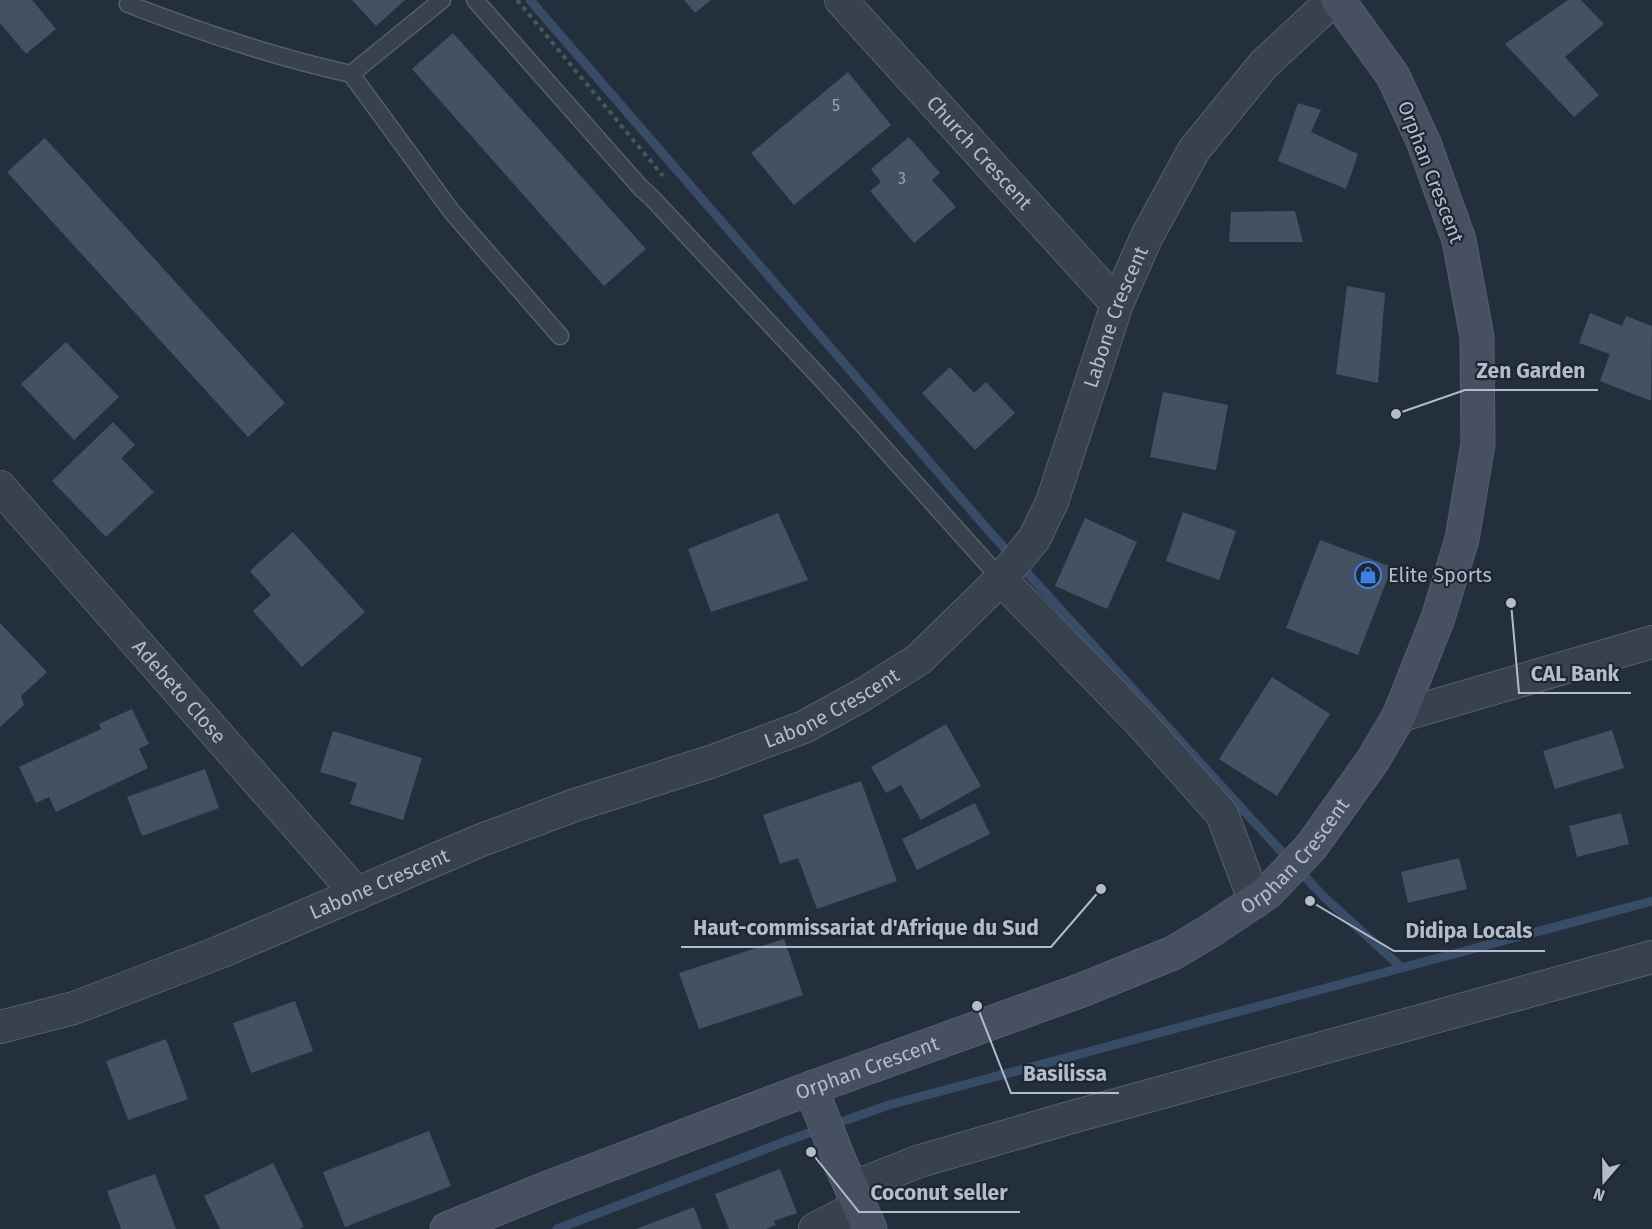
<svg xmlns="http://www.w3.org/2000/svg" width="1652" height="1229" font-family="'Fira Sans',sans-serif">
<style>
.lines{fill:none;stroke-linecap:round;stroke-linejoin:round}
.stream{stroke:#394c67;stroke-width:9}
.building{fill:#455162}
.lane-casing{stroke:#565f6c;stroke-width:19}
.street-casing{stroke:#565f6c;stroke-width:34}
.secondary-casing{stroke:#565f6c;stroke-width:35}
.path{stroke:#44595c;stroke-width:4;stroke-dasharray:4.5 4.5;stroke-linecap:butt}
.lane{stroke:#38414e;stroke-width:16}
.street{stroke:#38414e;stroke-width:32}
.secondary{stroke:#465061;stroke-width:33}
.labels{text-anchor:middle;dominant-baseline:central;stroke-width:4.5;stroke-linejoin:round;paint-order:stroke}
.number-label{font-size:16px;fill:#98a1af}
.street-label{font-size:20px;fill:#b4bcc9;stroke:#1d2633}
.poi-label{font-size:20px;fill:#b4bcc9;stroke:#1d2633;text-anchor:start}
.leader{fill:none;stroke:#b4bcc9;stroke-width:2}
.callout-dot{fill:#b4bcc9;stroke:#1d2633;stroke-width:2}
.callout-label{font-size:21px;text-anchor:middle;font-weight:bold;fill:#b4bcc9;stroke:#1d2633;stroke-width:4.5;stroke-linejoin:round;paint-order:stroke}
</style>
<rect width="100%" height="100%" fill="#242f3e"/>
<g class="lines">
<path class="stream" d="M530,0L989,531L1255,823L1324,897L1402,968
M557,1229L789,1140L889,1105L1652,901"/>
</g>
<path class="building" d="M0,0H32L56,29L26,54L0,23Z
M352,0H405L376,26Z
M684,0H711L695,13Z
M1568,0H1581L1604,24L1565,57L1599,95L1574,117L1505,44Z
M453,33L646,249L604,286L412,69Z
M848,72L891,125L794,205L751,153Z
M1298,103L1321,110L1311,132L1358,154L1346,189L1278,161Z
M909,137L940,173L932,180L956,207L914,243L870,191L881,182L871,169Z
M45,138L285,403L248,437L7,172Z
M1295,211L1303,242H1229L1231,212Z
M1347,286L1385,293L1378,383L1336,374Z
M1590,313L1622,326L1626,316L1652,326L1651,401L1600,381L1610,354L1579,343Z
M66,342L119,397L74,440L21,384Z
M950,367L974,393L986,382L1015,413L975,450L922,393Z
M1163,392L1228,405L1216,470L1150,457Z
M113,422L135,445L121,458L154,492L106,537L52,481Z
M1183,512L1236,531L1219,580L1166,561Z
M778,513L808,580L711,612L688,549Z
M1085,518L1137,542L1107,609L1055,586Z
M293,532L365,612L302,667L253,611L271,595L250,571Z
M1320,540L1392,567L1358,655L1286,628Z
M0,623L47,672L21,696L24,705L0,727Z
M1272,677L1330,714L1277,796L1219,759Z
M132,709L149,744L139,749L148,768L56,812L49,797L36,803L19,767L101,729L99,724Z
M946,724L981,786L921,820L901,785L886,793L871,767Z
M1612,730L1624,768L1555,789L1543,751Z
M333,731L422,758L403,820L350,804L357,783L320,772Z
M205,769L219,808L142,836L127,797Z
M861,781L897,881L817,909L798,858L780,864L763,815Z
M975,803L990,834L917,870L902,839Z
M1621,813L1629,844L1577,857L1569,826Z
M1459,858L1467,889L1408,903L1401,872Z
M784,939L803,995L699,1029L679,973Z
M295,1001L313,1051L251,1073L233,1023Z
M166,1039L188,1099L128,1120L106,1061Z
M429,1131L451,1186L345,1227L323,1172Z
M273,1163L304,1227L299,1229H220L204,1196Z
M780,1169L797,1213L774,1221L776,1225L766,1229H729L715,1194Z
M155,1174L176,1229H121L107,1191Z
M694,1207L702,1229H636Z"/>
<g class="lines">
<defs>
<path id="lane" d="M475,0L641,188L652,198L828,386L1001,579
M128,4C200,32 275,57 351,74L452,212L560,336
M351,74L442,0"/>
<g id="street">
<path id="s1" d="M841,0L1117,304"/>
<path id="s2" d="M0,487L357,894"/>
<path d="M1001,579L1140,722L1222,814L1255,902"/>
<path d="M1399,716L1652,642"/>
<path id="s3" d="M0,1027L74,1008L220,952L479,841L575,805L713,761L804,727L864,694L919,659L1001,579L1034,539L1052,502L1117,304L1146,238L1194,150L1264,64L1333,0"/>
<path d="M851,1188L920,1161L1065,1119L1652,957"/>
<path d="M815,1229L859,1206"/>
</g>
<g id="secondary">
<path d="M811,1088L839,1160L870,1229"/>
<path id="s4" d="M447,1229L550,1187L811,1088L1082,990L1173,953L1210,931L1268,892L1311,847L1373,760L1399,716L1438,618L1462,539L1478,444L1477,337L1459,240L1424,143L1393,76L1338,0"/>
</g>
</defs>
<use href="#lane" class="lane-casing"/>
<use href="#street" class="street-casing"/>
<use href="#secondary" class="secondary-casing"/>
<path class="path" d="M517,0L663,176"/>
<use href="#lane" class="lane"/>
<use href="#street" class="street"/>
<use href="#secondary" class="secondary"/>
</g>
<defs>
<symbol id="shop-ring" viewBox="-11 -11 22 22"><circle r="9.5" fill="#1d2633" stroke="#3f7fe0" stroke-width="1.5"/><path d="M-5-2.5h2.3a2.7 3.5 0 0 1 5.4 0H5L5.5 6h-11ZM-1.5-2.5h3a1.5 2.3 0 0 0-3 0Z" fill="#3f7fe0"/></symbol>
</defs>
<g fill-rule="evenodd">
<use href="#shop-ring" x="1353" y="560" width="30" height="30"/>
</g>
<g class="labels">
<g class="number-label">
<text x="836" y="105">5</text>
<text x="902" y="178">3</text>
</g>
<g class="street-label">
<text stroke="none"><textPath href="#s1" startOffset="206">Church Crescent</textPath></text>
<text transform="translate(1431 172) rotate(69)">Orphan Crescent</text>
<text stroke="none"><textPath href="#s3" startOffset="1396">Labone Crescent</textPath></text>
<text stroke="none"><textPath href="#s2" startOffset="272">Adebeto Close</textPath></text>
<text stroke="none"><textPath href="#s3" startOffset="892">Labone Crescent</textPath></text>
<text stroke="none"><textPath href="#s4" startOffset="934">Orphan Crescent</textPath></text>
<text stroke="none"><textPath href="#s3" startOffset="406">Labone Crescent</textPath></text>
<text stroke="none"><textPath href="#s4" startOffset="450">Orphan Crescent</textPath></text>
</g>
<g class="poi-label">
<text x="1388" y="575">Elite Sports</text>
</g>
</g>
<path class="leader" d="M1396 414L1465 390H1598M1511 603L1519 693H1631M1101 889L1051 947H681M1310 901L1394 951H1545M977 1006L1011 1093H1119M811 1152L859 1212H1020"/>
<g class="callout-dot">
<circle cx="1396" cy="414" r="6"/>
<circle cx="1511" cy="603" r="6"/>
<circle cx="1101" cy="889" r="6"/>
<circle cx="1310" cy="901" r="6"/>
<circle cx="977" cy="1006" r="6"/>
<circle cx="811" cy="1152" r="6"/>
</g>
<g class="callout-label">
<text x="1531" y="378">Zen Garden</text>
<text x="1575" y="681">CAL Bank</text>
<text x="866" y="935">Haut-commissariat d'Afrique du Sud</text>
<text x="1469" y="938">Didipa Locals</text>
<text x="1065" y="1081">Basilissa</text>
<text x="939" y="1200">Coconut seller</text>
</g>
<g transform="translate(1604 1181) rotate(200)" stroke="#1d2633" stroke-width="4.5" paint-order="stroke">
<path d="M0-4.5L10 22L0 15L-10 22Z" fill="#b4bcc9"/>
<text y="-9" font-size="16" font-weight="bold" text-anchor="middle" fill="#b4bcc9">N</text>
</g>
</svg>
